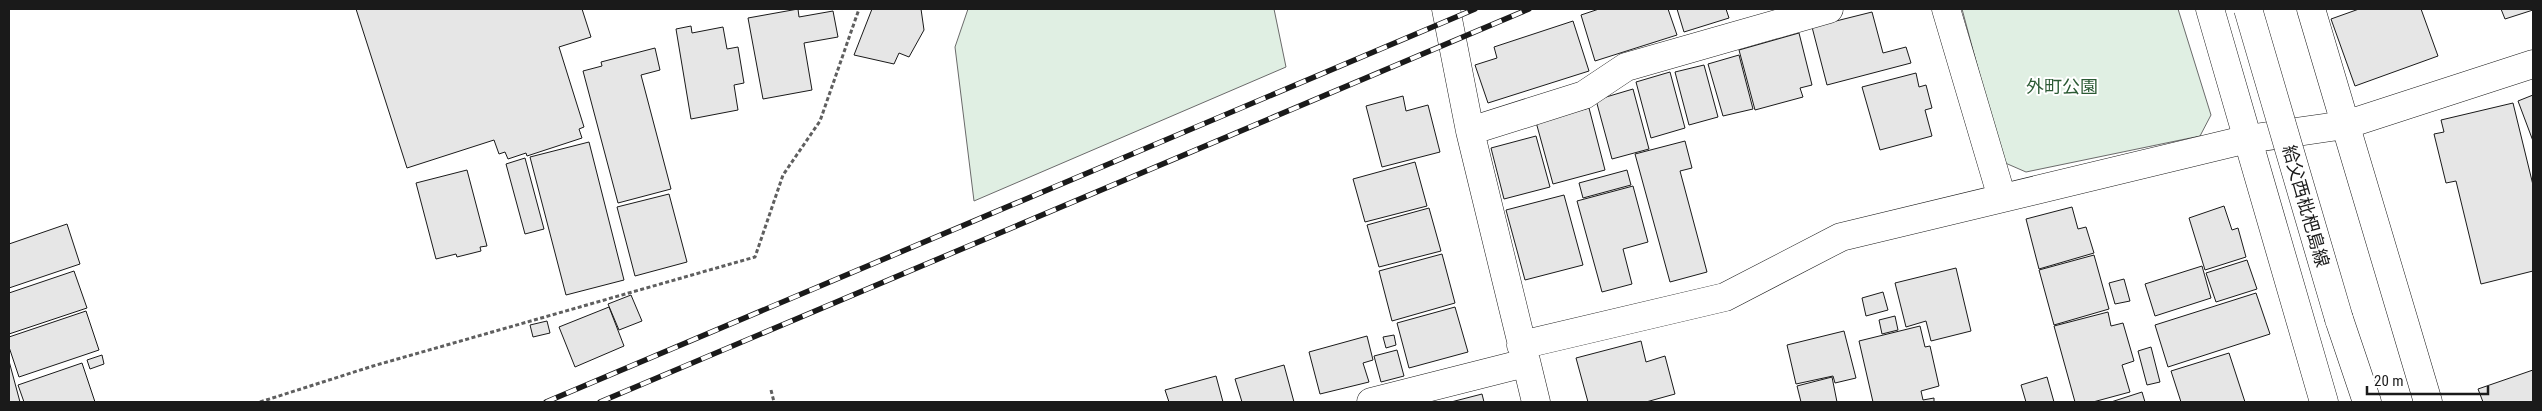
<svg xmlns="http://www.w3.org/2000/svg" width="2542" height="411" font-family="'Roboto Condensed','Noto Sans JP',sans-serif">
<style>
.green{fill:#e0efe3;stroke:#6a6a6a}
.building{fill:#e6e6e6;stroke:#1a1a1a}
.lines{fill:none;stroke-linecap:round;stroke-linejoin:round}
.street-casing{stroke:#1a1a1a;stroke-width:29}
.secondary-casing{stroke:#1a1a1a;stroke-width:29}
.path{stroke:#5f5f5f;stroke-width:3;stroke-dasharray:4 2.5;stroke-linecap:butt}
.street{stroke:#fff;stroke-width:28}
.secondary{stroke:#fff;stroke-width:28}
.rail-casing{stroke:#1a1a1a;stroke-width:5.5}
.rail{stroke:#fff;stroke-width:4;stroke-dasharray:11;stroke-linecap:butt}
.secondary-bridge-casing{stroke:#1a1a1a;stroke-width:29;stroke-linecap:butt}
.secondary-bridge{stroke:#fff;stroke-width:28}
.labels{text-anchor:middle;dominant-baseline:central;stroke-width:4;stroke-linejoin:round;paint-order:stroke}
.park-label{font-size:18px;fill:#2b5a34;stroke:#fff}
.street-label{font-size:18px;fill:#1a1a1a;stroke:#fff}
</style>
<rect width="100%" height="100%" fill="#fff"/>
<path class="green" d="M968,9H1274L1286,67L974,201L955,47Z
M1962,9H2178L2211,115L2200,136L2026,172L2003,162Z"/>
<path class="building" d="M356,9H582L591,37L559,47L584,127L579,129L582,138L527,156L526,153L508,159L505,152L499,154L494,140L407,168Z
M798,9L799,17L833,11L838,37L804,43L812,90L763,99L748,18Z
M872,9H921L924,30L909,57L899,53L894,64L854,55Z
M1599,9H1668L1677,35L1595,61L1581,15Z
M1677,9H1726L1729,18L1684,32Z
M2359,9H2421L2438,56L2355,86L2331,19Z
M2501,9H2533V10L2505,19Z
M1872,12L1883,53L1906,47L1911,63L1827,85L1812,27Z
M1573,21L1589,71L1488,103L1475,65L1497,58L1494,47Z
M691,26L692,33L723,27L727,49L738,47L744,83L734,85L738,110L691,119L676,29Z
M1799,33L1812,85L1800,88L1803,97L1755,110L1739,50Z
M655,48L660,70L641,75L671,189L618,203L583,71L602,66L601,62Z
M1739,55L1753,109L1723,116L1708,64Z
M1704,65L1718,117L1689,125L1675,72Z
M1670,72L1685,128L1651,138L1636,82Z
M1916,73L1919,87L1926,85L1932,108L1925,110L1932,136L1880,150L1862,87Z
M1633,89L1649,149L1612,159L1596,100Z
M2533,95V141L2518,101Z
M1403,96L1406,111L1428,105L1440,152L1382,167L1366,106Z
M2513,103L2533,185V271L2481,284L2456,181L2446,183L2434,134L2444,132L2441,120Z
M1589,108L1605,170L1553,184L1536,122Z
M1536,136L1550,187L1504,199L1491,148Z
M1685,141L1692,168L1680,171L1707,272L1670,282L1635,154Z
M589,142L624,280L566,295L530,157Z
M525,158L544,229L525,234L506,164Z
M1415,162L1427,206L1365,222L1353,179Z
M467,170L487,246L480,247L481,251L457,257L456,254L436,259L416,183Z
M1627,170L1631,185L1583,198L1579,183Z
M1633,186L1648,242L1623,249L1632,284L1602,292L1577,201Z
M669,194L687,262L635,276L617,207Z
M1564,195L1583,265L1525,280L1506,210Z
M2224,206L2232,230L2238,228L2246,257L2205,270L2189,218Z
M2072,207L2078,229L2086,227L2094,253L2039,269L2026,219Z
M1429,208L1441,251L1379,267L1367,225Z
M67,224L80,264L9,288V244Z
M1442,254L1455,303L1392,321L1379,271Z
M2094,255L2109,309L2054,325L2039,270Z
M2247,260L2257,289L2216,302L2206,273Z
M2202,266L2211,298L2155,316L2145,284Z
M1956,268L1971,331L1931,341L1926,321L1906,327L1895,283Z
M74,271L87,308L9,334V293Z
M2124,279L2130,301L2115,304L2109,283Z
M1883,292L1888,310L1866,316L1862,298Z
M2256,293L2270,334L2168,367L2155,325Z
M631,295L642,321L619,330L608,304Z
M609,307L624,346L575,367L559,327Z
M1455,307L1468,352L1409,368L1397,323Z
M86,311L99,350L19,377L9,347V337Z
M2108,312L2111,326L2123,323L2134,361L2122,365L2130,392L2093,402H2075L2054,326Z
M1895,316L1898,330L1882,334L1879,320Z
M547,321L550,333L533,337L530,325Z
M1920,326L1925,347L1930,346L1939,386L1921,391L1923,400L1934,398V402H1873L1859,341Z
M1844,331L1856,378L1835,383L1833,376L1796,384L1787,345Z
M1394,335L1396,345L1386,348L1383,337Z
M1367,336L1373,360L1363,363L1369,382L1320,394L1309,352Z
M1641,341L1646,362L1665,356L1675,394L1646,402H1588L1576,358Z
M2151,347L2160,382L2147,385L2138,351Z
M1397,350L1404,376L1381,382L1374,356Z
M2229,353L2245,402H2181L2171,371Z
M102,355L104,364L90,369L87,360Z
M9,361L20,402H9Z
M82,363L95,402H24L18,385Z
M1284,365L1294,402H1242L1235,379Z
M2533,370V402H2483L2478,389Z
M1216,376L1223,402H1169L1165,390Z
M1832,377L1837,402H1801L1797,386Z
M2047,377L2054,402H2026L2021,385Z
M2142,392L2145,402H2111Z
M1482,394L1484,402H1451Z"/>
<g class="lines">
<defs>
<path id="street" d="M1446,9L1470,131L1536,402
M1946,9L2002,198
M2210,9L2324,402
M2311,9L2428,402
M1470,131L1584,95L1626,67L1829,9
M1521,345L1725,297L1841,237L2248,139L2345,125L2533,64
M1371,402L1525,363"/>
<path id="secondary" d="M2339,319L2367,402"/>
</defs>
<use href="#street" class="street-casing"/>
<use href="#secondary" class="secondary-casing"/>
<path class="path" d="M771,390L774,402
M260,402L373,366L755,257L783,175L820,121L859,9"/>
<use href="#street" class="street"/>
<use href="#secondary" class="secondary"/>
<defs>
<path id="rail" d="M546,402L1475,9
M600,402L1529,9"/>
</defs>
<use href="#rail" class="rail-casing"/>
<use href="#rail" class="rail"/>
<defs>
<path id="secondary-bridge" d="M2248,9L2339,319"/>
</defs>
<use href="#secondary-bridge" class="secondary-bridge-casing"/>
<use href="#secondary-bridge" class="secondary-bridge"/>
</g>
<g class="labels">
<g class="park-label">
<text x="2062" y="86">外町公園</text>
</g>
<g class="street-label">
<text transform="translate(2306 206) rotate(74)">給父西枇杷島線</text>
</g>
</g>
<rect width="2542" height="411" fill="none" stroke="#1a1a1a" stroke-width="20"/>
<path d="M2367 386v8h121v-8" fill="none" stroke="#1a1a1a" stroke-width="2.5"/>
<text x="2374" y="386" font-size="15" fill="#1a1a1a" stroke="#ffffff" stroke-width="4" paint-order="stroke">20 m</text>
</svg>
